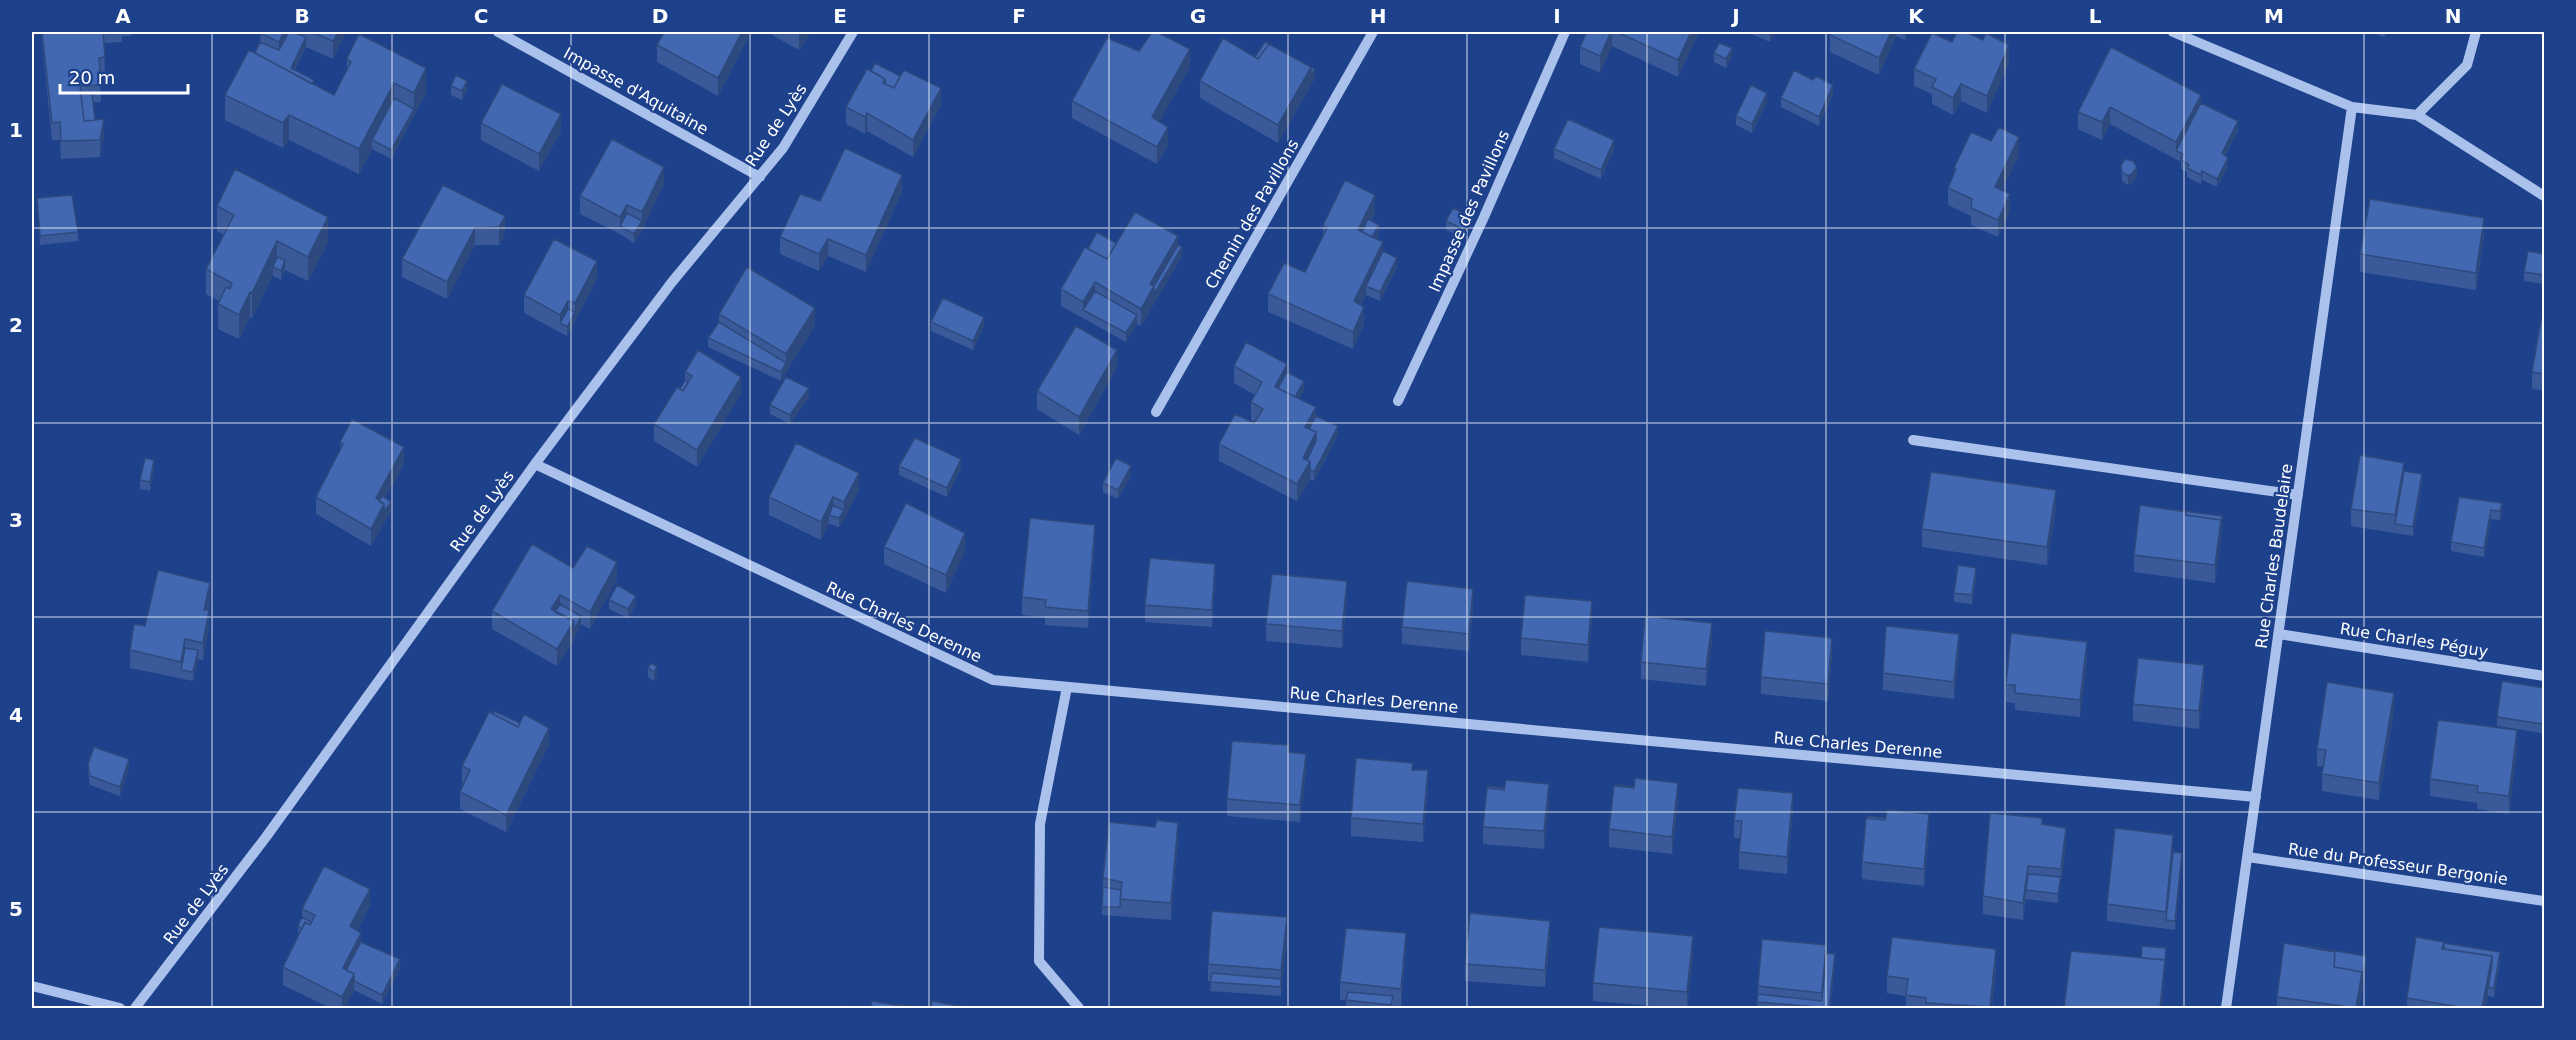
<svg xmlns="http://www.w3.org/2000/svg" width="2576" height="1040" font-family="'DejaVu Sans',sans-serif">
<style>
.lines{fill:none;stroke-linecap:round;stroke-linejoin:round}
.minor{stroke:#aac1ec;stroke-width:10}
.wall{fill:#395999}
.shaded-wall{fill:#2e497d}
.building{fill:#4268b2;stroke:#2e497d;stroke-width:1.5}
.grid{fill:none;stroke:#fff;stroke-width:1.5;stroke-opacity:0.55}
.labels{text-anchor:middle;dominant-baseline:central;stroke-width:4.5;stroke-linejoin:round;paint-order:stroke}
.street-label{font-size:16px;fill:#fff;stroke:#1e418c}
.neatline{fill:none;stroke:#fff;stroke-width:2}
.grid-label{font-size:20px;text-anchor:middle;font-weight:bold;fill:#fff}
</style>
<rect width="100%" height="100%" fill="#1e418c"/>
<g class="lines">
<path class="minor" d="M498,32L760,177
M2173,32L2352,107L2417,115L2467,65L2476,32
M2417,115L2544,196
M1398,401L1484,217L1565,32
M1156,412L1373,32
M1913,440L2298,495
M535,464L993,680L2256,797
M2279,634L2544,676
M1067,687L1040,824L1039,961L1079,1008
M2248,857L2544,901
M32,986L120,1008
M135,1008L266,837L535,464L672,282L783,148L853,32
M2226,1008L2352,107"/>
</g>
<path class="wall" d="M41,32H131V36H122V42L104,43L105,74L100,75L101,102H93L95,120L104,137L100,157L61,159L60,140H52Z
M261,32H344V36L333,59L306,47L295,70L314,84L334,95L347,70V58L426,93L391,159L372,149L359,174L289,140L283,148L225,120V95L255,53L260,42Z
M749,32V36L718,96L657,62V45Z
M767,32H811L799,50Z
M1587,32H1699L1678,77L1612,46L1600,73L1580,64V47Z
M1747,32H1776L1770,42Z
M1832,32H1908L1905,40L1896,36L1879,75L1830,52V35Z
M2370,32H2387L2384,37Z
M1952,42L2009,63L1987,113L1961,101L1953,115L1932,104V94L1914,86V69Z
M2111,47L2201,103L2238,130L2225,156L2228,167L2217,187L2202,180L2201,184L2187,177V172L2181,169V162L2110,124L2102,140L2078,129V112Z
M1139,51L1190,67L1159,122L1168,145L1157,164L1072,118V101Z
M1714,53L1732,57L1726,68L1714,62Z
M1255,57L1315,78L1278,143L1200,98V81Z
M451,86L467,90L462,100L451,95Z
M1833,94L1819,126L1781,107V98Z
M1767,102L1752,133L1736,125V116Z
M941,105L913,157L867,131L865,134L846,124V107Z
M481,123L561,131L539,171L481,140Z
M1554,149H1614L1601,179L1554,158Z
M2019,155L2002,190L2010,211L1998,237L1971,225V216L1948,205V188L1954,174V168Z
M2121,166L2137,176L2132,183L2128,185L2122,181Z
M664,184L642,230L634,243L620,234L580,214V196Z
M443,185L505,216V234L499,245H475L447,299L402,277V259Z
M902,192L866,272L828,256L819,271L780,254V237L820,201Z
M37,198L78,232V241L40,245Z
M217,206L328,242L308,281L285,270L281,280L273,276V275L252,318L250,317L239,339L218,329V304L219,301L206,294V269L224,235L217,231Z
M1375,213L1371,221L1379,233L1376,239L1383,251L1397,267L1380,301L1366,295V294L1361,305L1364,324L1353,349L1268,312V294L1305,272L1323,237V225Z
M1446,221L1470,225L1463,238L1446,230Z
M2484,235L2476,290L2360,272V254Z
M1116,243L1178,245L1182,256L1141,326L1137,324L1126,342L1061,306V289L1088,249Z
M2544,254V284L2524,281V272Z
M597,279L567,336L524,313V295Z
M719,314L815,325L781,381L708,347V338L719,322Z
M2544,321V391L2532,389V372Z
M931,322L984,326L973,350L931,331Z
M1234,366L1287,372L1304,390L1299,399L1316,416L1338,435L1314,481L1310,479L1297,501L1219,461V444L1254,423L1255,422L1251,420V402L1255,395L1234,383Z
M1117,367L1079,435L1037,409V391Z
M685,372L741,394L697,467L654,441V424L680,389L685,380Z
M809,397L790,424L770,414V405Z
M340,442L404,464L385,498L391,511L371,546L316,514V497L340,450Z
M899,466L961,468L947,497L899,475Z
M154,469L150,491L140,489V480Z
M2404,471L2422,483L2413,536L2351,526V509Z
M1131,475L1118,499L1103,492V483Z
M859,490L839,527L829,524V523L821,540L769,515V497Z
M2459,497L2502,512L2500,520L2491,519L2484,557L2451,551V542Z
M2056,507L2047,565L1922,547V529Z
M2222,525L2215,583L2134,572V555Z
M1095,542L1088,628L1045,625V617L1022,615V597Z
M884,547L965,551L946,593L884,564Z
M573,568L617,579L590,629L581,624L574,639L557,666L492,629V611Z
M1976,577L1972,604L1954,602V593Z
M1215,581L1212,627L1145,622V605Z
M1347,598L1342,648L1266,641V624Z
M210,600L208,610L209,628L203,660L198,659L193,681L130,668V650L145,626Z
M609,600L636,605L628,618L609,609Z
M1473,606L1469,651L1402,644V627Z
M1592,618L1588,662L1521,655V638Z
M1712,640L1706,686L1641,679V662Z
M1959,651L1954,699L1883,690V673Z
M1832,655L1828,701L1761,694V677Z
M2087,659L2080,717L2015,710V703L2006,702V685Z
M651,663L657,676L654,681L648,677V668Z
M2204,683L2199,729L2133,721V704Z
M2544,688L2542,733L2497,726V717Z
M2394,710L2379,800L2322,791V774L2323,767L2317,766V749Z
M549,745L506,832L460,809V792L464,784L462,783V766Z
M2517,748L2509,814L2477,809V803L2430,796V779Z
M1289,752L1306,771L1300,822L1227,816V799Z
M88,764L129,768L120,796L90,785L88,773Z
M1428,787L1423,842L1351,836V818Z
M1678,800L1672,854L1609,847V829Z
M1549,802L1544,849L1483,844V827Z
M1793,810L1787,874L1739,869V852L1740,838H1734V821Z
M2042,824L2066,846L2058,903L2026,899V897L2023,920L1983,914V896Z
M1929,831L1924,886L1862,879V862Z
M1178,841L1171,920L1102,915L1103,878Z
M2173,852L2182,862L2175,930L2107,921V904Z
M370,906L357,931L361,942L400,968L382,1004L354,990L345,1008H330L283,985V967L299,936L298,935V926L302,917V909Z
M1287,934L1281,996L1210,991L1211,981H1208V964Z
M1550,938L1545,987L1465,981V964Z
M2444,943L2500,961L2494,997L2488,996L2485,1008H2407V998Z
M1406,950L1401,1006H1393L1392,1008H1346V1000H1340V982Z
M1693,954L1687,1008H1677L1593,1001V983Z
M1835,963L1830,1008H1757L1758,986Z
M2366,965L2359,1008H2277V997Z
M1996,967L1992,1008H1906V996L1887,993V976Z"/>
<path class="shaded-wall" d="M284,32H289L279,59V42Z
M338,32H344V36L333,59V41Z
M742,32H749V36L718,96V78Z
M800,32H811L799,50V33Z
M1611,32H1612V46L1600,73V56Z
M1691,32H1699L1678,77V60Z
M1770,32H1776L1770,42Z
M1891,32H1896V36L1879,75V58Z
M1905,32H1908L1905,40Z
M306,37V46L291,77V68Z
M2009,45V63L1987,113V96Z
M1732,48V57L1726,68V59Z
M1190,49V67L1152,135V117Z
M1311,67L1315,69V78L1278,143V125Z
M426,68V93L391,159V150L414,109V93Z
M467,81V90L462,100V91Z
M394,83V107L372,140V149L359,174V149Z
M1961,84V101L1953,115V98Z
M1833,85V94L1819,126V117Z
M941,88V105L913,157V140Z
M1767,93V102L1752,133V124Z
M2201,95V112L2176,151V142Z
M2110,107V124L2102,140V122Z
M867,113V131L865,134V117Z
M561,114V131L539,171V154Z
M289,115V140L283,148V123Z
M104,119V137L100,157V140Z
M2238,121V130L2222,162V153Z
M1168,127V145L1157,164V147Z
M2019,137V155L1995,204V187Z
M1614,140V149L1601,179V170Z
M2228,158V167L2217,187V179Z
M664,167V184L642,230L634,243V234L642,221V212Z
M2137,167V176L2132,183L2128,185V176Z
M2202,171V180L2201,184V175Z
M902,175V192L866,272V255Z
M2010,194V211L1998,237V220Z
M1375,195V213L1362,241L1358,230Z
M627,205V222L620,226V235V217Z
M505,216V234L499,245V227Z
M1470,216V225L1463,238V229Z
M328,217V242L308,281V257Z
M2484,218V235L2476,290V273Z
M1379,225V233L1369,253V244Z
M475,228V245L447,299V282Z
M1178,236V254L1182,247V256L1141,326V309L1150,284Z
M828,239V256L819,271V254Z
M277,241V266L273,267V275L252,318V293Z
M1383,242V260L1366,286V294L1354,318V301Z
M1397,258V267L1380,301V292Z
M285,260V269L281,280V271Z
M597,261V279L567,336V327L575,312V303Z
M1095,282V300L1083,310V302Z
M250,292V317L239,339V315Z
M568,301V318L560,323V315Z
M1364,307V324L1353,349V332Z
M815,308V325L781,381V372L786,363V354Z
M1137,315V324L1126,342V333Z
M984,317V326L973,350V341Z
M1117,350V367L1079,435V417Z
M1287,364V381L1278,397L1275,387Z
M741,377V394L697,467V450Z
M1304,381V390L1292,412V403Z
M809,388V397L790,424V415Z
M1316,407V425L1305,435V427Z
M1338,426V435L1314,481V472Z
M1316,432V450L1310,462V479L1297,501V484L1303,458Z
M404,447V464L380,509L376,498Z
M961,459V468L947,497V488Z
M154,460V469L150,491V482Z
M2404,463V480L2395,524V515Z
M1131,466V475L1118,499V490Z
M859,473V490L844,520V502Z
M2422,474V483L2413,536V527Z
M2056,490V507L2047,565V547Z
M833,497V514L829,515V523L821,540V522Z
M391,502V511L371,546V529L384,504Z
M2502,503V512L2500,520V511Z
M2491,510V519L2484,557V548Z
M844,511V520L839,527V518Z
M2222,516L2221,537L2215,583V565Z
M1095,525V542L1088,628V611Z
M965,533V551L946,593V575Z
M617,562V579L590,629V612Z
M1215,564V581L1212,627V610Z
M1976,568V577L1972,604V595Z
M1347,581V598L1342,648V631Z
M210,583V600L204,627V610Z
M1473,589V606L1469,651V634Z
M560,595V613L555,620L551,609Z
M636,596V605L628,618V609Z
M1592,601V618L1588,662V645Z
M209,610V628L203,660V643Z
M581,616V625L574,639L557,666V649L574,621Z
M1712,623V640L1706,686V669Z
M1959,634V651L1954,699V682Z
M1832,638V655L1828,701V684Z
M185,639V656L181,670V662Z
M2087,642V659L2080,717V700Z
M198,650V659L193,681V672Z
M2204,665V683L2199,729V711Z
M657,667V676L654,681V672Z
M2394,693V710L2379,800V783Z
M2544,707V716L2542,733V724Z
M549,728V745L506,832V815Z
M2517,730V748L2509,814V796Z
M1306,754V771L1300,822V805Z
M129,759V768L120,796V787Z
M1428,770V787L1423,842V824Z
M1678,783V800L1672,854V837Z
M1549,784V802L1544,849V831Z
M1793,793V810L1787,874V857Z
M1929,814V831L1924,886V869Z
M1178,823V841L1171,920V903Z
M2066,828V846L2058,903V894L2061,877V869Z
M2173,835V852L2166,920V912Z
M2182,853V862L2175,930V921Z
M2028,866V883L2026,890L2023,920V903Z
M370,889V906L350,944V926Z
M1287,917V934L1281,996V970Z
M1550,921V938L1545,987V970Z
M361,933V951L343,976V968Z
M1406,933V950L1401,1006V989Z
M1693,936V954L1687,1008V992Z
M2166,948L2162,1008H2160Z
M1996,949V967L1992,1008H1990Z
M2500,952V961L2494,997V988Z
M1835,954V963L1830,1008H1829Z
M2366,956V965L2359,1008H2356L2362,972Z
M2492,956V974L2488,988V996L2485,1008H2482Z
M400,959V968L382,1004V995Z
M354,974V991L345,1008H342V997Z"/>
<path class="building" d="M42,32H103L105,57L99,58L101,85L80,86L84,121L104,119L100,140L61,141L60,122L52,123Z
M108,32H121L122,33L108,34Z
M261,32H284L279,42L260,33Z
M289,32H292L306,37L291,68L314,80L312,84L255,53L260,42L279,50Z
M311,32H338L333,41Z
M664,32H742L718,78L657,45Z
M1152,32H1157L1190,49L1152,117L1168,127L1157,147L1072,101L1107,38L1139,51Z
M1587,32H1611L1600,56L1580,47Z
M1617,32H1691L1678,60Z
M1832,32H1891L1879,58L1830,35Z
M1957,32H1966L1983,40L1986,33L2009,45L1987,96L1961,84L1953,98L1932,87L1936,79L1914,69L1932,33L1952,42Z
M359,34L426,68L414,93L394,83L359,149L289,115L283,123L225,95L249,50L334,95L351,62L347,58Z
M1223,38L1258,59L1269,44L1311,67L1278,125L1200,81Z
M1265,42L1269,44L1258,59L1255,57Z
M1719,43L1732,48L1726,59L1714,53Z
M2111,47L2201,95L2176,142L2110,107L2102,122L2078,112Z
M875,63L900,76L894,88L885,84V79L871,71Z
M1311,67L1315,69L1311,75Z
M867,69L885,79L883,83L894,88L904,70L941,88L913,140L867,113L865,117L846,107Z
M1794,70L1813,80L1816,76L1833,85L1819,117L1781,98Z
M456,75L467,81L462,91L451,86Z
M502,84L561,114L539,154L481,123Z
M1751,85L1767,93L1752,124L1736,116Z
M81,94H92L95,120L84,121Z
M394,98L414,109L391,150L372,140Z
M2201,103L2238,121L2222,153L2228,158L2217,179L2202,171L2201,175L2187,168L2189,165L2181,160L2183,154L2176,151Z
M1568,119L1614,140L1601,170L1554,149Z
M1999,127L2019,137L1995,187L2010,194L1998,220L1971,208L1972,199L1948,188L1956,169L1954,168L1971,132L1991,141Z
M612,139L664,167L642,212L627,205L620,217L580,196Z
M845,148L902,175L866,255L828,239L819,254L780,237L800,194L820,201Z
M2125,159L2133,161L2137,167L2132,174L2128,176L2122,172L2121,166Z
M235,169L328,217L308,257L277,241L252,293L250,292L239,315L218,304L226,287L230,289L232,283L206,269L234,215L217,206Z
M1345,180L1375,195L1358,230L1383,242L1354,301L1364,307L1353,332L1268,294L1284,263L1305,272L1327,228L1323,225Z
M443,185L505,216L499,227L475,228L447,282L402,259Z
M72,195L78,232L40,236L37,198Z
M2370,199L2484,218L2476,273L2360,254Z
M1453,208L1470,216L1463,229L1446,221Z
M1135,212L1178,236L1150,284L1154,286L1141,309L1095,282L1083,302L1061,289L1085,247L1107,259Z
M627,213L642,221L634,234L620,226Z
M1368,219L1379,225L1372,237L1362,232Z
M1097,232L1116,243L1107,259L1088,249Z
M554,239L597,261L575,303L568,301L560,315L524,295Z
M1178,245L1182,247L1154,294V286Z
M1383,251L1397,258L1380,292L1366,286Z
M2528,251L2544,254V275L2524,272Z
M277,257L285,260L281,271L273,267Z
M747,267L815,308L786,354L719,314Z
M1095,291L1137,315L1126,333L1083,310Z
M943,298L984,317L973,341L931,322Z
M568,309L575,312L567,327L560,323Z
M2541,320L2544,321V374L2532,372Z
M719,322L786,363L781,372L708,338Z
M1076,326L1117,350L1079,417L1037,391Z
M1246,342L1287,364L1275,387L1316,407L1305,427L1316,432L1303,458L1310,462L1297,484L1219,444L1235,414L1254,423L1263,409L1251,402L1262,382L1234,366Z
M698,350L741,377L697,450L654,424L677,387L683,391L692,376L685,372Z
M1287,372L1304,381L1295,397L1278,388Z
M786,377L809,388L790,415L770,405Z
M685,380L688,382L683,391L680,389Z
M1316,416L1338,426L1314,472L1310,470V462L1307,460L1316,441V432L1309,429Z
M352,419L404,447L376,498L384,504L371,529L316,497L343,444L340,442Z
M915,438L961,459L947,488L899,466Z
M796,443L859,473L844,502L833,497L821,522L769,497Z
M2360,455L2404,463L2395,515L2351,509Z
M145,458L154,460L150,482L140,480Z
M1116,458L1131,466L1118,490L1103,483Z
M2404,471L2422,474L2413,527L2395,524Z
M1931,472L2056,490L2047,547L1922,529Z
M382,496L391,502L384,512V504L379,501Z
M2459,497L2502,503L2500,511L2491,510L2484,548L2451,542Z
M906,503L965,533L946,575L884,547Z
M833,505L844,511L839,518L829,515Z
M2140,505L2186,512L2185,515L2221,520L2215,565L2134,555Z
M2161,508L2222,516L2221,528V520L2186,515V512Z
M1030,518L1095,525L1088,611L1045,607L1046,600L1022,597Z
M532,544L573,568L587,546L617,562L590,612L560,595L551,609L574,621L557,649L492,611Z
M1150,558L1215,564L1212,610L1145,605Z
M1958,565L1976,568L1972,595L1954,593Z
M158,570L210,583L204,610H209L203,643L185,639L181,662L130,650L134,624L145,626Z
M1272,574L1347,581L1342,631L1266,624Z
M1407,581L1473,589L1469,634L1402,627Z
M617,585L636,596L628,609L609,600Z
M1525,595L1592,601L1588,645L1521,638Z
M560,604L581,616L574,630V621L555,612Z
M1645,616L1712,623L1706,669L1641,662Z
M1886,626L1959,634L1954,682L1883,673Z
M1765,631L1832,638L1828,684L1761,677Z
M2011,633L2087,642L2080,700L2015,693V685H2006Z
M185,648L198,650L193,672L181,670Z
M2138,658L2204,665L2199,711L2133,704Z
M651,663L657,667L654,672L648,668Z
M2502,681L2544,688V707L2542,724L2497,717Z
M2327,682L2394,693L2379,783L2322,774L2326,750L2317,749Z
M494,711L520,723L518,727L493,714Z
M489,712L518,727L524,714L549,728L506,815L460,792L470,770L462,766Z
M2438,720L2517,730L2509,796L2477,792L2478,786L2430,779Z
M1232,741L1289,745L1288,752L1306,754L1300,805L1227,799Z
M94,747L129,759L120,787L90,776L88,764Z
M1356,758L1413,763L1412,770H1428L1423,824L1351,818Z
M1635,778L1678,783L1672,837L1609,829L1614,786L1634,788Z
M1506,780L1549,784L1544,831L1483,827L1487,788L1504,790Z
M1615,785L1634,787V788L1615,786Z
M1488,786L1504,788V790L1488,788Z
M1738,788L1793,793L1787,857L1739,852L1742,821H1734Z
M1887,810L1929,814L1924,869L1862,862L1866,818L1885,820Z
M1990,813L2042,818V824L2066,828L2061,869L2028,866L2023,903L1983,896Z
M1868,816L1885,818V820L1867,818Z
M1157,820L1178,823L1171,903L1120,899L1122,882L1103,878L1109,822L1155,827Z
M2115,828L2173,835L2166,912L2107,904Z
M2173,852L2182,853L2175,921L2166,920Z
M324,866L370,889L350,926L361,933L343,968L354,974L342,997L283,967L305,922L310,925L315,915L302,909Z
M2028,874L2061,877L2058,894L2026,890Z
M1103,887L1121,890L1120,907H1102Z
M1212,911L1287,917L1281,970L1208,964Z
M1470,913L1550,921L1545,970L1465,964Z
M302,917L311,922L310,925L305,922L302,929L298,926Z
M1599,927L1693,936L1687,992L1593,983Z
M1346,928L1406,933L1401,989L1340,982Z
M1892,937L1996,949L1990,1007L1926,1003V998L1906,995L1908,979L1887,976Z
M2416,937L2444,942L2442,949L2492,956L2482,1008H2465L2407,998Z
M1762,939L1826,945L1822,993L1758,986Z
M361,942L400,959L382,995L354,981V974L346,970Z
M2284,943L2335,952L2334,967L2362,972L2356,1008L2277,997Z
M2444,943L2500,952L2494,988H2488L2492,965V956L2444,949Z
M2142,946L2166,948L2165,962V960L2141,958Z
M2306,946L2366,956L2362,981V972L2334,967L2335,952L2306,947Z
M2071,951L2165,960L2160,1008H2064Z
M1826,953L1835,954L1829,1008L1757,1002L1758,994L1822,1001Z
M1212,973L1281,979V987L1210,982Z
M1348,992L1393,996L1391,1005L1346,1000Z
M872,1001L913,1008H871Z
M932,1001L964,1007V1008H931Z
M895,1004L926,1008H913L894,1005Z
M842,1006L853,1008H842Z"/>
<path class="grid" d="M212,32V1008M392,32V1008M571,32V1008M750,32V1008M929,32V1008M1109,32V1008M1288,32V1008M1467,32V1008M1647,32V1008M1826,32V1008M2005,32V1008M2184,32V1008M2364,32V1008M32,228H2544M32,423H2544M32,617H2544M32,812H2544"/>
<g class="labels">
<g class="street-label">
<text transform="translate(636 91) rotate(29)">Impasse d'Aquitaine</text>
<text transform="translate(776 125) rotate(-56)">Rue de Lyès</text>
<text transform="translate(1469 211) rotate(-66)">Impasse des Pavillons</text>
<text transform="translate(1252 214) rotate(-60)">Chemin des Pavillons</text>
<text transform="translate(482 511) rotate(-54)">Rue de Lyès</text>
<text transform="translate(2274 556) rotate(-82)">Rue Charles Baudelaire</text>
<text transform="translate(904 622) rotate(25)">Rue Charles Derenne</text>
<text transform="translate(2414 640) rotate(9)">Rue Charles Péguy</text>
<text transform="translate(1374 700) rotate(5)">Rue Charles Derenne</text>
<text transform="translate(1858 745) rotate(5)">Rue Charles Derenne</text>
<text transform="translate(2398 864) rotate(8)">Rue du Professeur Bergonie</text>
<text transform="translate(196 904) rotate(-53)">Rue de Lyès</text>
</g>
</g>
<rect width="2576" height="1040" fill="none" stroke="#1e418c" stroke-width="66"/>
<path d="M60 84v9h128v-9" fill="none" stroke="#ffffff" stroke-width="3"/>
<text x="69" y="84" font-size="18" fill="#ffffff" stroke="#1e418c" stroke-width="4.5" paint-order="stroke">20 m</text>
<rect x="33" y="33" width="2510" height="974" class="neatline"/>
<g class="grid-label">
<text x="123" y="23">A</text>
<text x="302" y="23">B</text>
<text x="481" y="23">C</text>
<text x="660" y="23">D</text>
<text x="840" y="23">E</text>
<text x="1019" y="23">F</text>
<text x="1198" y="23">G</text>
<text x="1378" y="23">H</text>
<text x="1557" y="23">I</text>
<text x="1736" y="23">J</text>
<text x="1916" y="23">K</text>
<text x="2095" y="23">L</text>
<text x="2274" y="23">M</text>
<text x="2453" y="23">N</text>
<text x="16" y="137">1</text>
<text x="16" y="332">2</text>
<text x="16" y="527">3</text>
<text x="16" y="722">4</text>
<text x="16" y="916">5</text>
</g>
</svg>
